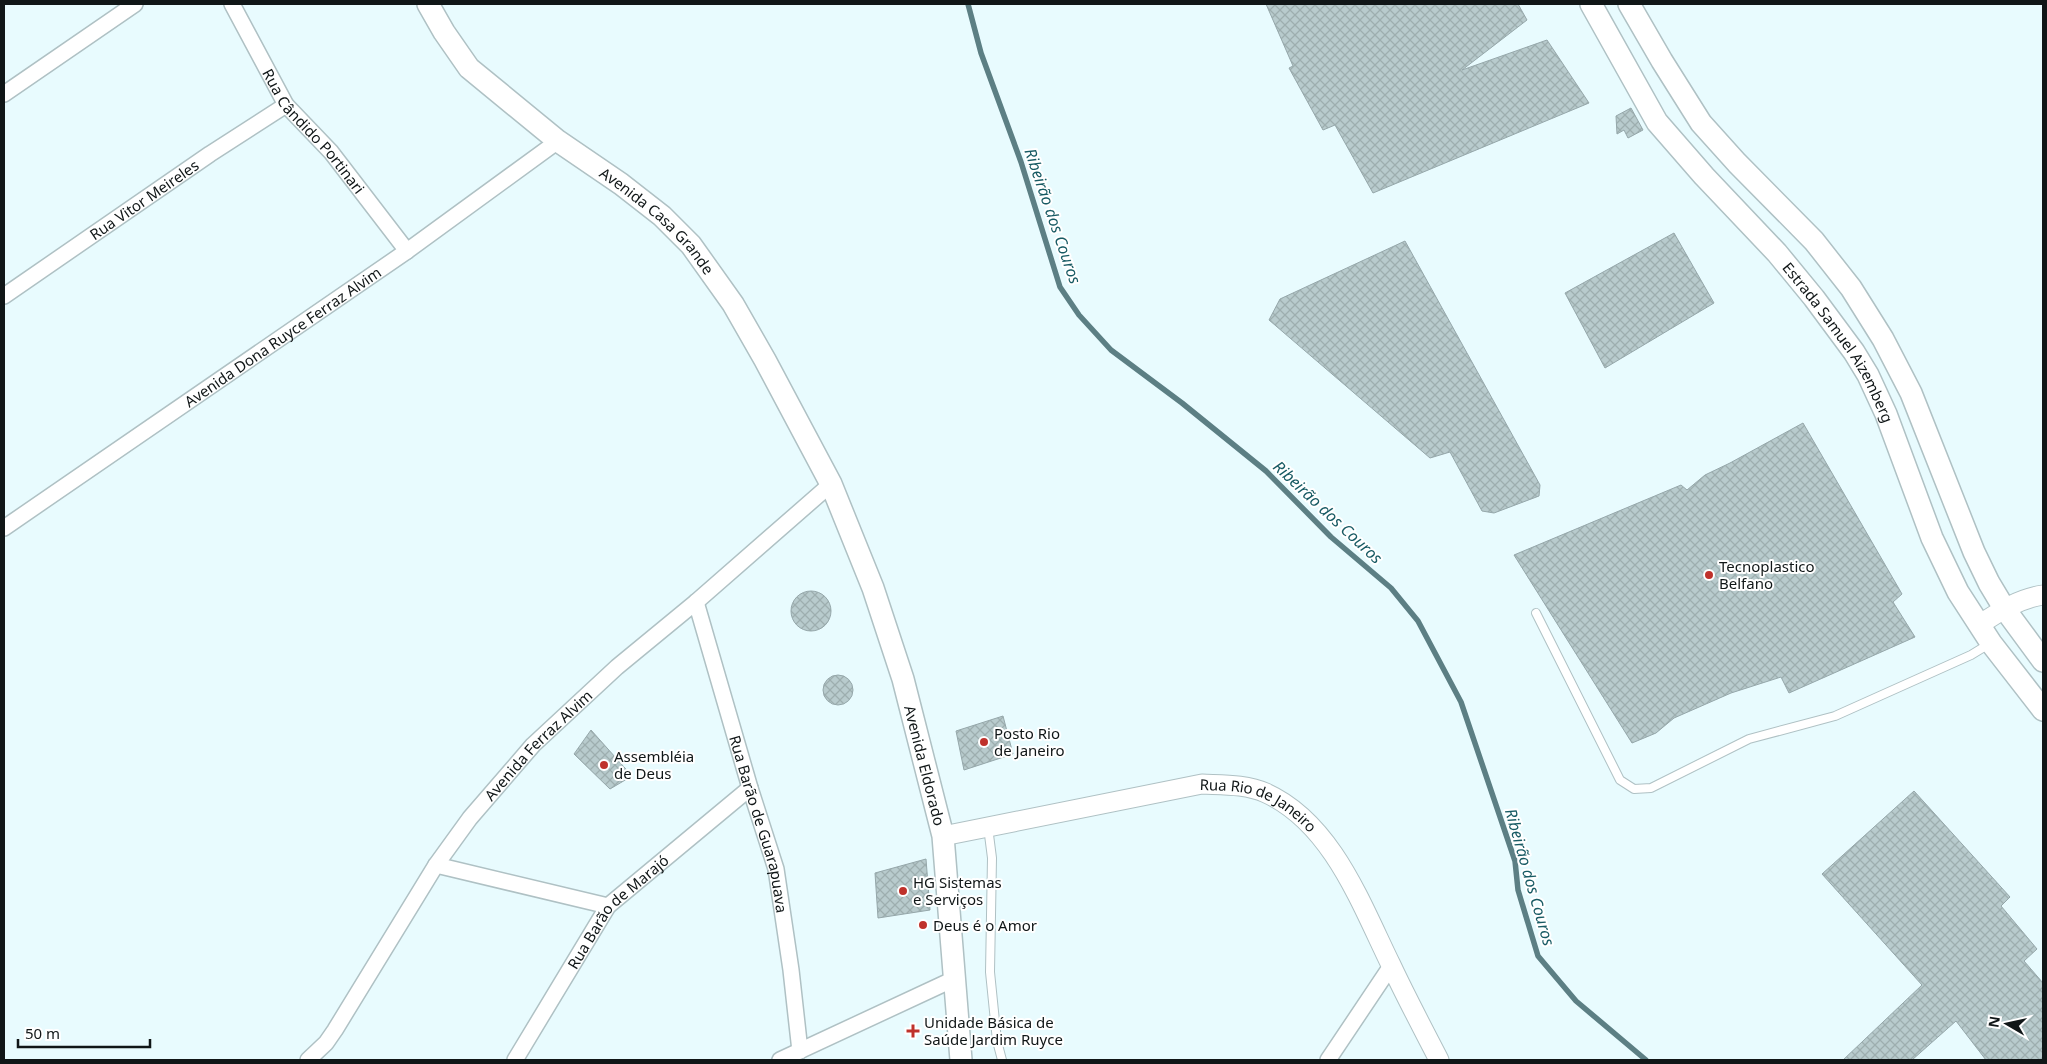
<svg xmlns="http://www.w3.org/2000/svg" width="2047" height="1064" font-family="'Noto Sans',sans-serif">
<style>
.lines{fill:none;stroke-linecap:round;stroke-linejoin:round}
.stream{stroke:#5c7f84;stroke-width:5.5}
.building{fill:url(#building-cross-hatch);stroke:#95a7aa}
.service-casing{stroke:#afc1c4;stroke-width:10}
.minor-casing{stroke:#afc1c4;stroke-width:18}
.tertiary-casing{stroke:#afc1c4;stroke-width:21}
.secondary-casing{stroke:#afc1c4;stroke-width:24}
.service{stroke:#fff;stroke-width:8}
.minor{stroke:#fff;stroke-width:15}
.tertiary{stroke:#fff;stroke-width:19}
.secondary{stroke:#fff;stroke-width:21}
.poi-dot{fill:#bf312b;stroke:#fff;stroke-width:2}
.labels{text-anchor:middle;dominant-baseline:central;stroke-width:4;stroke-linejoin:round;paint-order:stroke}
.street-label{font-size:15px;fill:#101617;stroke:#fff}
.poi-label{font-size:15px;fill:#101617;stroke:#fff;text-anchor:start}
.water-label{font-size:16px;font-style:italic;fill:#175a63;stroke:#fff}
</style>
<defs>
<pattern id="building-cross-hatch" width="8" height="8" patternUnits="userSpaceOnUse" patternTransform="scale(1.25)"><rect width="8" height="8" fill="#b8cbcd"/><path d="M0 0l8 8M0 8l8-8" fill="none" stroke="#9daeaf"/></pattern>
</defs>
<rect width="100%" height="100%" fill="#e8fbfe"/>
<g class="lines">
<path class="stream" d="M968,4L981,53L1021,162L1060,287L1079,315L1111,350L1182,403L1266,471L1331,537L1391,588L1418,621L1461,702L1515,861L1518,890L1538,956L1576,1001L1646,1060"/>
</g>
<path class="building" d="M1266,4H1518L1527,20L1462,70L1547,40L1589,103L1373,193L1335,125L1323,130L1289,68L1293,66Z
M1631,108L1643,130L1628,138L1624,130L1617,134L1616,116Z
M1674,233L1714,303L1605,368L1565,293Z
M1405,241L1540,485L1539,496L1494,513L1482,511L1450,452L1430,458L1269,320L1280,299Z
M1803,423L1902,594L1893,602L1915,637L1789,693L1781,677L1731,693L1674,718L1656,733L1632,743L1514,555L1681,485L1687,490L1705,475L1730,463Z
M791 611a20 20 0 1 1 40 0a20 20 0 1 1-40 0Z
M823 690a15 15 0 1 1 30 0a15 15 0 1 1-30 0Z
M1003,716L1013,754L964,770L956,731Z
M591,730L632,776L610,789L574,754Z
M1914,791L2010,897L2001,906L2037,949L2024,961L2043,983V1060H1986L1956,1021L1912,1060H1843L1922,985L1822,874Z
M926,859L930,910L878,918L875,873Z"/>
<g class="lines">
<defs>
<path id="service" d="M1536,613L1620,780L1634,789L1651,788L1749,739L1835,716L1971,655L1989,644
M988,827L992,858L990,972L997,1041L1002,1060"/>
<g id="minor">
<path id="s1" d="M232,4L286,105L331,152L407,251"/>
<path d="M4,94L135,4"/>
<path id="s2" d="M4,296L210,154L286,105"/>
<path id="s3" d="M4,528L407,251L558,141"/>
<path id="s4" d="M696,602L750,788L776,869L791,970L800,1051"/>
<path d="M436,865L608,906"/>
<path id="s5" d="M308,1060L326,1043L335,1030L436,865L470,818L533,745L617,667L696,602L831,484"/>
<path id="s6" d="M515,1060L608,906L750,788"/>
<path d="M780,1060L954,979"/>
<path d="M1328,1060L1391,966"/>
</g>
<g id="tertiary">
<path d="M1979,625C2000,611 2018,599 2043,595"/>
<path id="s7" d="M943,836L1202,784C1223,785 1246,784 1266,793C1332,823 1361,904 1391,965C1406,997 1423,1029 1439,1060"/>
</g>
<g id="secondary">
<path id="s8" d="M428,4L444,32L469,68L558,141L621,184L662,216L691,245L733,304L765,360L831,484L873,588L903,679L943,836L961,1060"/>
<path id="s9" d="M1591,4L1657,122L1704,176L1777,253L1814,298L1854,352L1868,375L1886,414L1932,538L1958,592L1991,643L2043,710"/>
<path d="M1629,4L1662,61L1701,123L1737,163L1814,241L1851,288L1883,339L1911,393L1974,552L1989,583L2004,608L2043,661"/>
</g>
</defs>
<use href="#service" class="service-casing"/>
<use href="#minor" class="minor-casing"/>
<use href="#tertiary" class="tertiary-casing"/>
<use href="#secondary" class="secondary-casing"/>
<use href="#service" class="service"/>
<use href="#minor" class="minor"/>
<use href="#tertiary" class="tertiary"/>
<use href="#secondary" class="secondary"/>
</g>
<g class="poi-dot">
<circle cx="1709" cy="575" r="5"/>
<circle cx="984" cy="742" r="5"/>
<circle cx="604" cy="765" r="5"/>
<circle cx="903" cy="891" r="5"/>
<circle cx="923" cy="925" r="5"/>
<path d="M910.5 1023.5h5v5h5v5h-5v5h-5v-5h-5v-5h5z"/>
</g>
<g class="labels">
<g class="street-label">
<text stroke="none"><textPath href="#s1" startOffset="152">Rua Cândido Portinari</textPath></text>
<text stroke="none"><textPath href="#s2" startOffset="170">Rua Vitor Meireles</textPath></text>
<text stroke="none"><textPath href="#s8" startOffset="319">Avenida Casa Grande</textPath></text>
<text stroke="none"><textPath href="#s3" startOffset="338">Avenida Dona Ruyce Ferraz Alvim</textPath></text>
<text stroke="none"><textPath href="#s9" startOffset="422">Estrada Samuel Aizemberg</textPath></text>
<text stroke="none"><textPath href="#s5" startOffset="392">Avenida Ferraz Alvim</textPath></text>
<text stroke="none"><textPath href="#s8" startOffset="935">Avenida Eldorado</textPath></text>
<text stroke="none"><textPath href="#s7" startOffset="326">Rua Rio de Janeiro</textPath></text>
<text stroke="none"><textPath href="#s4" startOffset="231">Rua Barão de Guarapuava</textPath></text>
<text stroke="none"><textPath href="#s6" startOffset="182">Rua Barão de Marajó</textPath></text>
</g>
<g class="poi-label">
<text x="1719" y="566">Tecnoplastico<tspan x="1719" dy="17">Belfano</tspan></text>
<text x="994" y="733">Posto Rio<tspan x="994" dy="17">de Janeiro</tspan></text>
<text x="614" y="756">Assembléia<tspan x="614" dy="17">de Deus</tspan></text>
<text x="913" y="882">HG Sistemas<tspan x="913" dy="17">e Serviços</tspan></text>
<text x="933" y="925">Deus é o Amor</text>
<text x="924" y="1022">Unidade Básica de<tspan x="924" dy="17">Saúde Jardim Ruyce</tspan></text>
</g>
<g class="water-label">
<text transform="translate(1053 216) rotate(71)">Ribeirão dos Couros</text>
<text transform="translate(1328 512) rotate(43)">Ribeirão dos Couros</text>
<text transform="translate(1530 877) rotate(74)">Ribeirão dos Couros</text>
</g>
</g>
<rect width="2047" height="1064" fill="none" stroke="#101617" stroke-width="10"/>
<g transform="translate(2007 1024) rotate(279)" stroke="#ffffff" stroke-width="4" paint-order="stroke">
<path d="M0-4L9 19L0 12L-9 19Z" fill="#101617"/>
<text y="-8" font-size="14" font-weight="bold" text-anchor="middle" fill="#101617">N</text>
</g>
<path d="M18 1039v8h132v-8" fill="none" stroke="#101617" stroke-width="2.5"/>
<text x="25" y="1039" font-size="15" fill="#101617" stroke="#ffffff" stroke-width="4" paint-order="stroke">50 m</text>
</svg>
